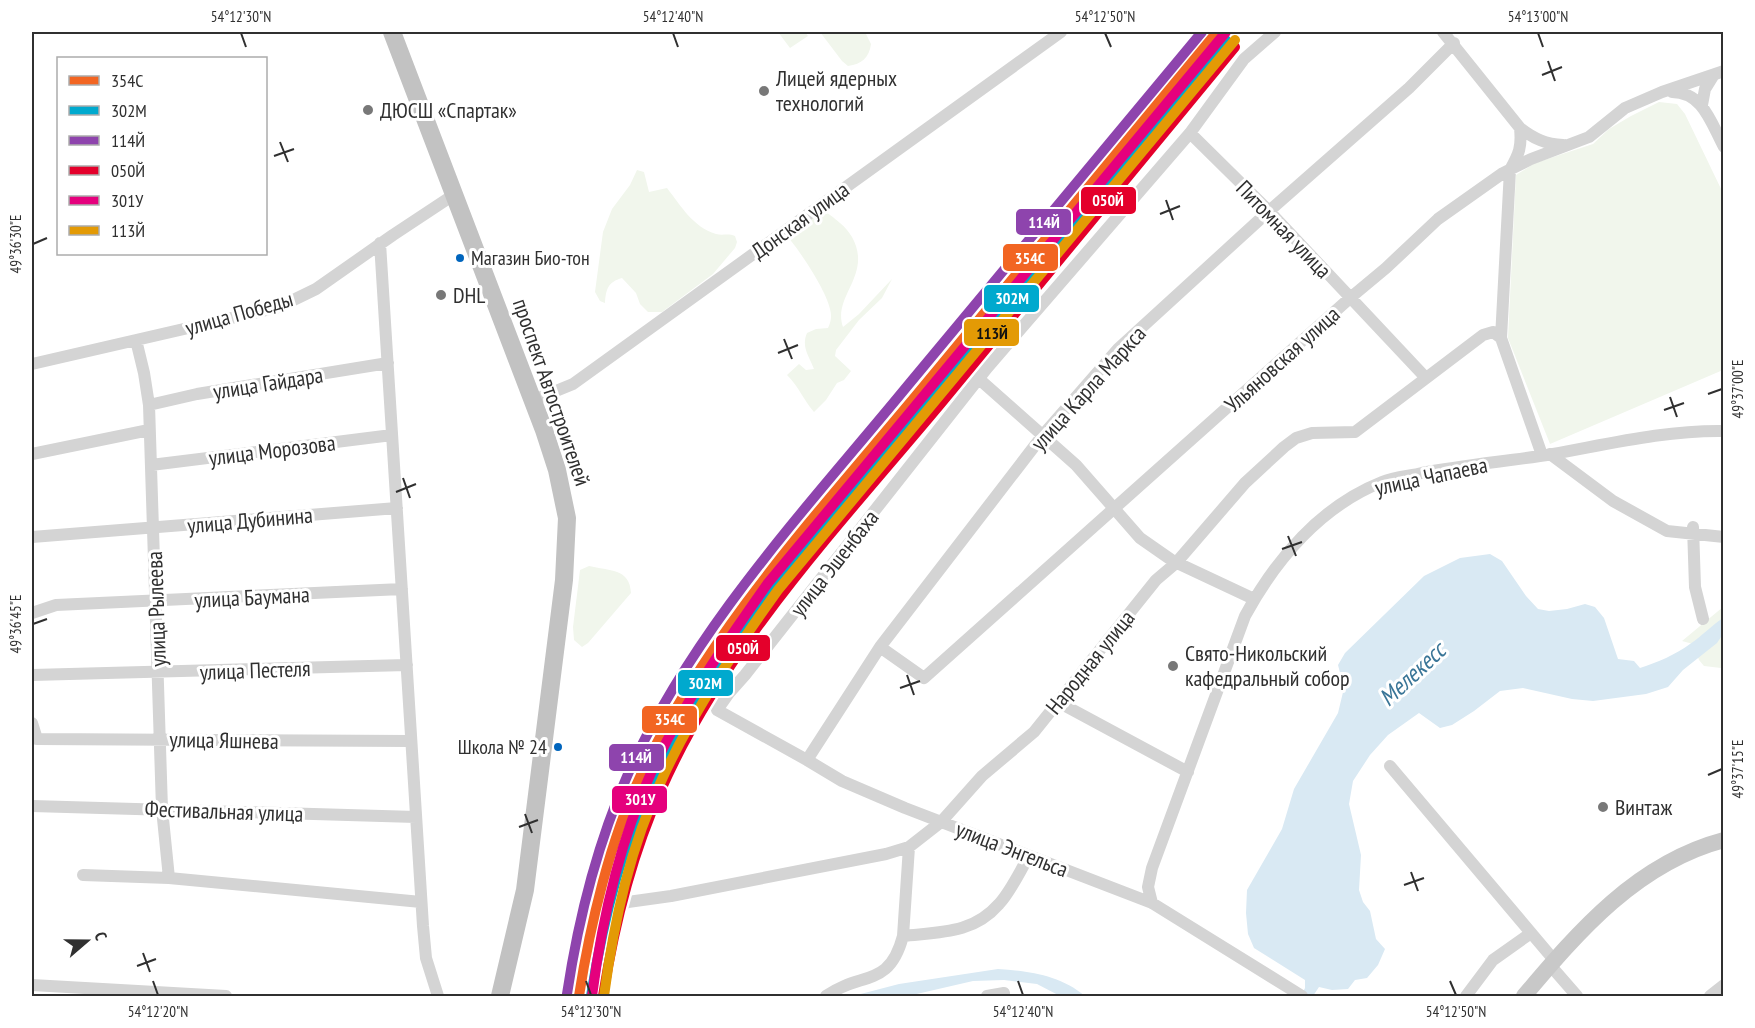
<svg xmlns="http://www.w3.org/2000/svg" width="1755" height="1028" font-family="'PT Sans Narrow',sans-serif">
<style>
.green{fill:#f1f6ec}
.water{fill:#d9e9f3}
.lines{fill:none;stroke-linecap:round;stroke-linejoin:round}
.minor{stroke:#d4d4d4;stroke-width:12}
.major{stroke:#c8c8c8;stroke-width:16}
.highway{stroke:#c2c2c2;stroke-width:18}
.rail-1-casing{stroke:#fff;stroke-width:15}
.rail-2-casing{stroke:#fff;stroke-width:15}
.rail-3-casing{stroke:#fff;stroke-width:15}
.rail-4-casing{stroke:#fff;stroke-width:15}
.rail-5-casing{stroke:#fff;stroke-width:15}
.rail-6-casing{stroke:#fff;stroke-width:15}
.rail-1{stroke:#f26522;stroke-width:10}
.rail-2{stroke:#00a9ce;stroke-width:10}
.rail-3{stroke:#8e44ad;stroke-width:10}
.rail-4{stroke:#e4002b;stroke-width:10}
.rail-5{stroke:#e5007d;stroke-width:10}
.rail-6{stroke:#e39a05;stroke-width:10}
.ticks{fill:none;stroke:#303030;stroke-width:2}
.poi-dot{fill:#787878;stroke:#fff;stroke-width:2}
.bus-dot{fill:#0065bd;stroke:#fff;stroke-width:2}
.labels{text-anchor:middle;dominant-baseline:central;stroke-width:6;stroke-linejoin:round;paint-order:stroke}
.bus-label{font-size:20px;fill:#303030;stroke:#fff;text-anchor:start}
.poi-label{font-size:22px;fill:#303030;stroke:#fff;text-anchor:start}
.street-label{font-size:22px;fill:#303030;stroke:#fff}
.water-label{font-size:24px;font-style:italic;fill:#397597;stroke:#fff}
.line-badge{stroke:#fff;stroke-width:2}
.badge-label{font-size:16px;text-anchor:middle;font-weight:bold;fill:#fff}
.pale-badge-label{font-size:16px;text-anchor:middle;font-weight:bold;fill:#111}
.neatline{fill:none;stroke:#303030;stroke-width:2}
.ticks-label{font-size:15px;text-anchor:middle;fill:#303030}
</style>
<rect width="100%" height="100%" fill="#fff"/>
<path class="green" d="M778,32H805L808,36L790,48Z
M820,32H865L871,44C869,58 862,64 848,66L842,61Z
M1659,102L1677,104L1685,114L1723,193V370L1550,444L1508,338L1516,175L1535,163L1593,144L1609,129L1631,116Z
M1145,134L1156,139L1145,151L1135,156L1106,187L1077,226L1061,244L1021,297L1013,301L1012,293L1016,286L1131,148L1146,141L1142,135Z
M637,170L644,172L649,192L667,188C681,206 693,227 716,234C723,236 728,233 735,236L737,242L735,248L713,274L662,312H648L640,304L636,293L622,278C608,282 606,289 605,303L600,301L595,292L603,232L612,209L630,185Z
M820,210C828,212 834,218 840,223C845,227 848,231 852,237C873,275 832,296 843,327L859,314L892,279L882,298L859,320L836,350L835,356L851,371L844,380L837,383L826,400L814,412C803,399 799,387 787,375L799,364L806,370L814,369C809,356 801,347 807,333L816,329L828,328C831,322 832,316 830,309C826,290 800,251 787,236Z
M1003,305L1006,306L1010,315L1007,321C996,323 999,328 996,337L969,361L966,360L963,351Z
M589,566C609,571 630,568 631,593L588,643L582,647L574,640L573,627L580,570Z
M1723,607L1724,664L1721,668L1704,666L1699,660L1693,644L1682,641Z"/>
<path class="water" d="M1490,554L1502,561L1526,596L1538,609L1549,611L1567,609L1585,604L1595,607L1604,618L1618,659L1634,661L1640,668C1658,662 1675,655 1690,644C1702,636 1711,626 1723,618V634L1717,643L1683,670L1668,687L1646,694L1593,701L1572,699L1523,688L1500,691L1474,711L1452,725L1440,728L1419,713L1388,735L1370,755L1353,781L1349,804L1361,855L1359,890L1363,902L1370,911L1376,939L1385,949L1378,965L1367,978L1355,980L1348,989L1332,990L1319,987L1313,996H1301L1305,988V980L1254,948L1248,934L1246,913L1247,890L1282,829L1294,789L1338,713L1344,688L1338,665L1345,653L1424,576L1460,558Z
M998,969C1029,971 1060,975 1085,996H1060L1037,984L1004,980L973,981L908,996H853L899,984Z"/>
<g class="lines">
<path class="minor" d="M1275,32L1244,59L1190,133L987,368L745,675L729,693L717,710L807,760L842,781L905,808L1152,903L1302,996
M1443,32L1520,128C1534,139 1546,144 1563,145
M1672,92C1703,92 1711,123 1724,147
M1702,105L1705,89L1713,76
M1520,128C1522,147 1519,154 1510,170L1501,338L1542,455
M1190,133L1269,211L1426,378
M380,243L423,926L426,958L438,996
M136,340L144,373L149,405L162,809L169,878
M32,364L279,307L316,289L393,235L455,194
M979,379L1076,465L1140,538L1173,561L1254,599
M534,400L573,384L1061,32
M149,405L197,394L388,363
M32,454L149,430
M1550,454L1613,501L1667,531L1724,537
M151,465L392,435
M1693,527L1695,587L1703,619
M32,537L397,508
M32,613L56,605L402,589
M880,647L924,678L1350,298L1386,268L1438,219L1503,173L1531,159L1589,137L1625,108L1662,92L1724,71
M32,675L407,665
M1058,702L1188,772
M32,723L37,739L411,741
M807,760L880,647L1043,435L1118,349L1269,211L1409,88L1454,43
M1390,766L1554,960
M32,806L416,817
M83,875L169,878L421,902
M1152,903L1148,887L1152,868L1245,616C1276,559 1321,506 1382,482C1394,477 1409,476 1422,473C1465,465 1509,461 1553,454C1609,444 1666,430 1724,431
M903,936L909,847
M1550,965L1577,996
M32,985L226,996
M604,996L618,907L628,902L671,896L886,854L909,847L941,822L982,776L1034,732L1156,580L1176,563L1245,483L1284,447L1296,438L1312,433L1355,432L1483,335L1493,332L1501,338
M826,996C861,971 889,989 903,936C940,932 973,934 999,904C1011,891 1020,871 1029,856
M987,996L1004,993
M1466,996L1493,960L1531,933
M1710,996L1724,985"/>
<path class="major" d="M1524,996C1579,931 1637,863 1724,840"/>
<path class="highway" d="M392,32L544,430L557,470L567,518L564,580L525,890L500,996"/>
<defs>
<path id="rail-1" d="M579,996C590,925 610,840 641,775C709,629 822,509 924,386C1022,268 1119,150 1217,32"/>
<path id="rail-2" d="M591,996C602,927 621,847 651,783C717,637 830,517 931,396C1030,277 1128,158 1226,40"/>
<path id="rail-3" d="M567,994C578,921 598,842 628,774C694,627 808,507 909,384C1007,267 1104,149 1202,32"/>
<path id="rail-4" d="M603,996C614,927 632,854 661,790C724,646 843,521 943,401C1040,283 1138,165 1235,47"/>
<path id="rail-5" d="M592,996C602,919 619,843 651,773C682,705 725,644 768,583L1226,32"/>
<path id="rail-6" d="M604,996C614,921 630,846 663,777C694,710 735,650 778,590L1235,40"/>
</defs>
<use href="#rail-1" class="rail-1-casing"/>
<use href="#rail-2" class="rail-2-casing"/>
<use href="#rail-3" class="rail-3-casing"/>
<use href="#rail-4" class="rail-4-casing"/>
<use href="#rail-5" class="rail-5-casing"/>
<use href="#rail-6" class="rail-6-casing"/>
<use href="#rail-1" class="rail-1"/>
<use href="#rail-2" class="rail-2"/>
<use href="#rail-3" class="rail-3"/>
<use href="#rail-4" class="rail-4"/>
<use href="#rail-5" class="rail-5"/>
<use href="#rail-6" class="rail-6"/>
</g>
<path class="ticks" d="M241,33L246,47M673,33L678,47M1105,33L1111,47M1538,33L1543,47M1548,61L1555,81M1542,75L1562,67M280,142L288,162M274,156L294,149M1166,200L1173,220M1160,214L1180,206M33,244L47,238M784,339L792,359M778,353L798,345M1708,394L1722,389M1670,397L1677,417M1664,410L1684,403M403,478L410,498M396,492L416,484M1288,536L1296,556M1282,549L1302,542M33,624L47,619M907,675L914,695M900,688L920,681M1708,775L1722,769M525,814L532,833M519,827L538,820M1411,872L1418,891M1404,885L1424,878M143,953L150,972M137,966L156,959M153,981L158,995M586,981L591,995M1018,981L1023,995M1450,981L1456,995"/>
<g class="poi-dot">
<circle cx="764" cy="91" r="6"/>
<circle cx="368" cy="110" r="6"/>
<circle cx="441" cy="295" r="6"/>
<circle cx="1173" cy="666" r="6"/>
<circle cx="1603" cy="807" r="6"/>
</g>
<g class="bus-dot">
<circle cx="460" cy="258" r="5"/>
<circle cx="558" cy="747" r="5"/>
</g>
<g class="labels">
<g class="bus-label">
<text x="471" y="258">Магазин Био-тон</text>
<text x="547" y="747" text-anchor="end">Школа № 24</text>
</g>
<g class="poi-label">
<text x="776" y="78">Лицей ядерных<tspan x="776" dy="25">технологий</tspan></text>
<text x="380" y="110">ДЮСШ «Спартак»</text>
<text x="453" y="295">DHL</text>
<text x="1185" y="653">Свято-Никольский<tspan x="1185" dy="25">кафедральный собор</tspan></text>
<text x="1615" y="807">Винтаж</text>
</g>
<g class="street-label">
<text transform="translate(800 220) rotate(-36)">Донская улица</text>
<text transform="translate(1284 229) rotate(46)">Питомная улица</text>
<text transform="translate(239 313) rotate(-16)">улица Победы</text>
<text transform="translate(1282 359) rotate(-42)">Ульяновская улица</text>
<text transform="translate(268 383) rotate(-9)">улица Гайдара</text>
<text transform="translate(1088 388) rotate(-48)">улица Карла Маркса</text>
<text transform="translate(552 392) rotate(71)">проспект Автостроителей</text>
<text transform="translate(272 450) rotate(-7)">улица Морозова</text>
<text transform="translate(1431 476) rotate(-12)">улица Чапаева</text>
<text transform="translate(250 520) rotate(-5)">улица Дубинина</text>
<text transform="translate(834 563) rotate(-52)">улица Эшенбаха</text>
<text transform="translate(252 597) rotate(-3)">улица Баумана</text>
<text transform="translate(156 609) rotate(-92)">улица Рылеева</text>
<text transform="translate(1090 662) rotate(-51)">Народная улица</text>
<text transform="translate(255 670) rotate(-2)">улица Пестеля</text>
<text transform="translate(224 740) rotate(1)">улица Яшнева</text>
<text transform="translate(224 811) rotate(2)">Фестивальная улица</text>
<text transform="translate(1012 849) rotate(21)">улица Энгельса</text>
</g>
<g class="water-label">
<text transform="translate(1412 674) rotate(-43)">Мелекесс</text>
</g>
</g>
<g class="line-badge">
<rect x="1080" y="186" width="57" height="29" rx="6" fill="#e4002b"/>
<rect x="1015" y="208" width="57" height="28" rx="6" fill="#8e44ad"/>
<rect x="1002" y="243" width="57" height="29" rx="6" fill="#f26522"/>
<rect x="983" y="284" width="57" height="29" rx="6" fill="#00a9ce"/>
<rect x="963" y="318" width="57" height="29" rx="6" fill="#e39a05"/>
<rect x="715" y="634" width="56" height="28" rx="6" fill="#e4002b"/>
<rect x="677" y="669" width="57" height="28" rx="6" fill="#00a9ce"/>
<rect x="641" y="705" width="57" height="29" rx="6" fill="#f26522"/>
<rect x="608" y="743" width="57" height="29" rx="6" fill="#8e44ad"/>
<rect x="611" y="785" width="57" height="29" rx="6" fill="#e5007d"/>
</g>
<g class="badge-label">
<text x="1108" y="206">050Й</text>
<text x="1044" y="228">114Й</text>
<text x="1030" y="264">354С</text>
<text x="1012" y="304">302М</text>
<text x="743" y="654">050Й</text>
<text x="705" y="689">302М</text>
<text x="670" y="725">354С</text>
<text x="636" y="763">114Й</text>
<text x="640" y="805">301У</text>
</g>
<g class="pale-badge-label">
<text x="992" y="339">113Й</text>
</g>
<rect width="1755" height="1028" fill="none" stroke="#ffffff" stroke-width="66"/>
<rect x="57" y="57" width="210" height="198" fill="#ffffff" stroke="#acacac" stroke-width="1.5"/>
<rect x="69" y="76" width="30" height="9" fill="#f26522" stroke="#acacac" stroke-width="1.5"/>
<text x="111" y="87" font-size="18" fill="#303030">354С</text>
<rect x="69" y="106" width="30" height="9" fill="#00a9ce" stroke="#acacac" stroke-width="1.5"/>
<text x="111" y="117" font-size="18" fill="#303030">302М</text>
<rect x="69" y="136" width="30" height="9" fill="#8e44ad" stroke="#acacac" stroke-width="1.5"/>
<text x="111" y="147" font-size="18" fill="#303030">114Й</text>
<rect x="69" y="166" width="30" height="9" fill="#e4002b" stroke="#acacac" stroke-width="1.5"/>
<text x="111" y="177" font-size="18" fill="#303030">050Й</text>
<rect x="69" y="196" width="30" height="9" fill="#e5007d" stroke="#acacac" stroke-width="1.5"/>
<text x="111" y="207" font-size="18" fill="#303030">301У</text>
<rect x="69" y="226" width="30" height="9" fill="#e39a05" stroke="#acacac" stroke-width="1.5"/>
<text x="111" y="237" font-size="18" fill="#303030">113Й</text>
<g transform="translate(87 941) rotate(70)" stroke="#ffffff" stroke-width="4.5" paint-order="stroke">
<path d="M0-4.5L10 22L0 15L-10 22Z" fill="#303030"/>
<text y="-9" font-size="16" font-weight="bold" text-anchor="middle" fill="#303030">С</text>
</g>
<rect x="33" y="33" width="1689" height="962" class="neatline"/>
<g class="ticks-label">
<text x="241" y="22">54°12'30"N</text>
<text x="673" y="22">54°12'40"N</text>
<text x="1105" y="22">54°12'50"N</text>
<text x="1538" y="22">54°13'00"N</text>
<text transform="translate(16 244) rotate(-90)" y="5">49°36'30"E</text>
<text transform="translate(1738 389) rotate(-90)" y="5">49°37'00"E</text>
<text transform="translate(16 624) rotate(-90)" y="5">49°36'45"E</text>
<text transform="translate(1738 769) rotate(-90)" y="5">49°37'15"E</text>
<text x="158" y="1017">54°12'20"N</text>
<text x="591" y="1017">54°12'30"N</text>
<text x="1023" y="1017">54°12'40"N</text>
<text x="1456" y="1017">54°12'50"N</text>
</g>
</svg>
